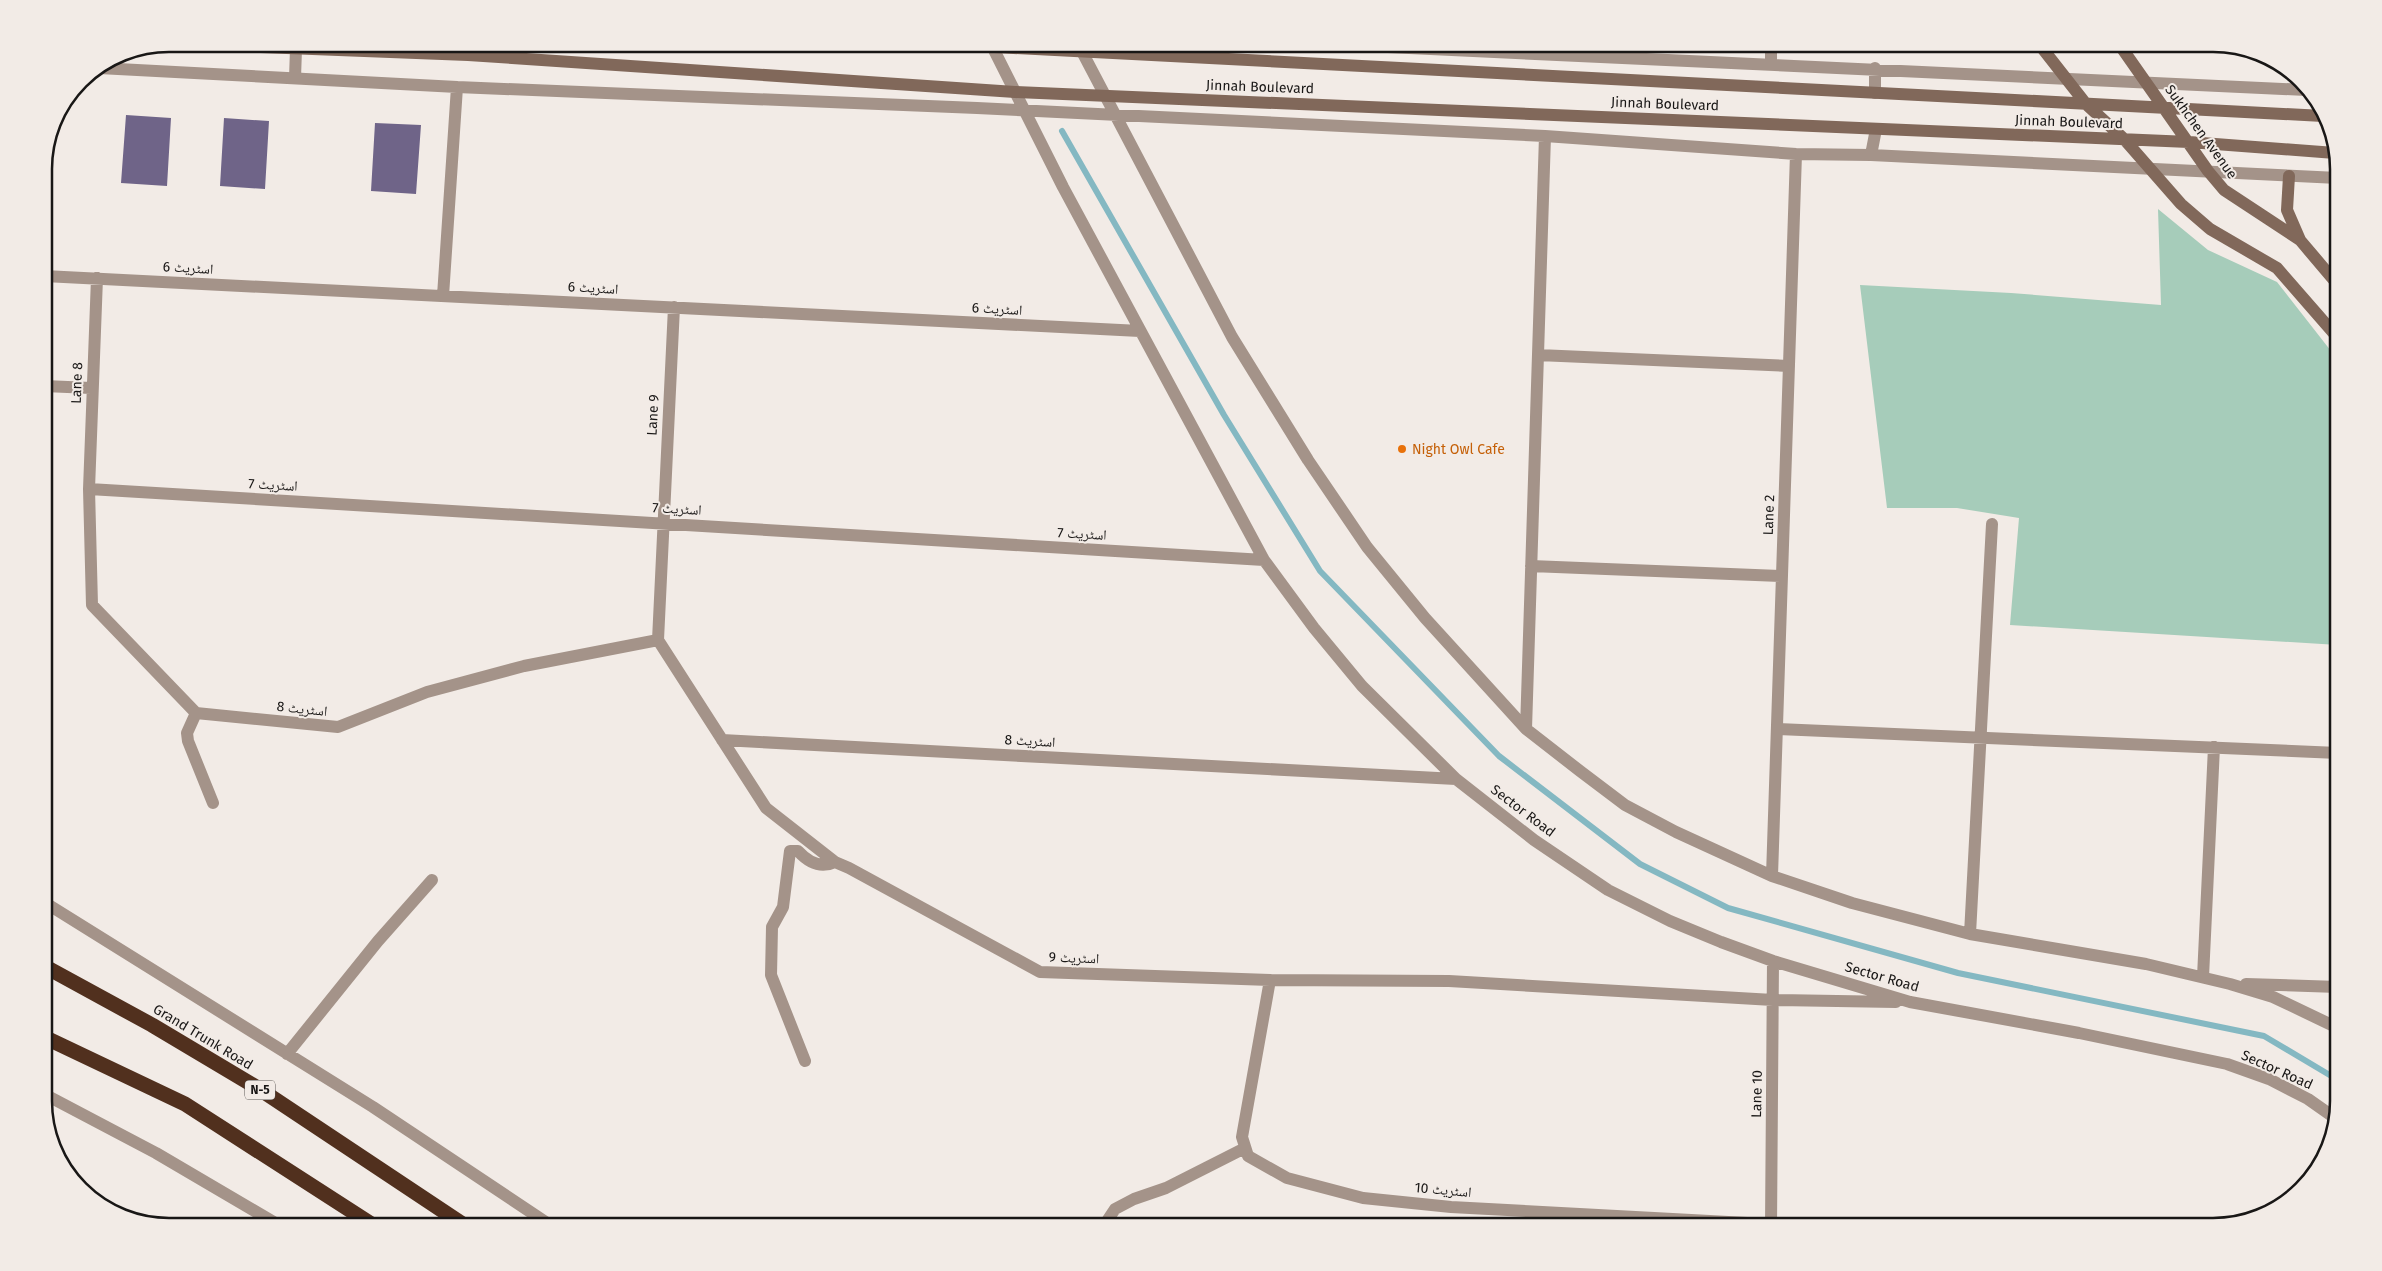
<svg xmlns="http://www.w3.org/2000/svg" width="2382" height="1271" font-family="'Fira Sans','Noto Naskh Arabic',sans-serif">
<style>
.green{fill:#a6ccba}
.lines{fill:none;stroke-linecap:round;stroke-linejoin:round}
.stream{stroke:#84b8c2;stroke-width:6}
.building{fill:#6f6488}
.street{stroke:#a49389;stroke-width:12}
.secondary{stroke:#81685a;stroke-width:12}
.highway{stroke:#51301e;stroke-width:15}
.food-dot{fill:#e8710a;stroke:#f2ebe6;stroke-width:2}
.labels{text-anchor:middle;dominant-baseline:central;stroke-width:4;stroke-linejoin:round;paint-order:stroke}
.shield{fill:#f2ebe6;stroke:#5a5754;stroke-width:1}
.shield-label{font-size:12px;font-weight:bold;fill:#191716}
.street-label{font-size:14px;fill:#191716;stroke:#f2ebe6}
.food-label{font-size:14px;fill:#c56008;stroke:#f2ebe6;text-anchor:start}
.rim{fill:none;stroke:#191716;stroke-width:2.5}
</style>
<rect width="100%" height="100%" fill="#f2ebe6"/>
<path class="green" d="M2158,209L2208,250L2277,282L2338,360V645L2010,625L2019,518L1957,508H1887L1860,285L2011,293L2161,305Z"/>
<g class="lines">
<path class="stream" d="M1062,131L1224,415L1320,571L1499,756L1640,864L1728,908L1958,973L2264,1036L2338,1080"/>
</g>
<path class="building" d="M126,115L171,118L167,186L121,183Z
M224,118L269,121L265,189L220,186Z
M375,123L421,125L416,194L371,191Z"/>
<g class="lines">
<path class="street" d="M991,44L1063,187L1264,560L1314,628L1362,686L1456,779L1534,840L1608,890L1670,921L1721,942L1773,961L1910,1002L2079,1033L2227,1064L2269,1079L2308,1099L2335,1118
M1078,44L1232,337L1308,460L1367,547L1425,618L1526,729L1580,771L1625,805L1676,832L1772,876L1852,903L1970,934L2146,964L2230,984L2273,997L2338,1028
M1324,44L2306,90
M1771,64V44
M99,68L457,87L977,108L1545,136L1796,154L1871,155L2338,178
M1875,68V93
M295,78L296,49
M1871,155L1876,129
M44,276L1140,331
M97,278L89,489L92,605L196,713L338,727L427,692L524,666L658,640L674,307
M443,296L457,87
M1538,355L1789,366
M44,386L91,388
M89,489L1264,560
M1531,566L1782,576
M658,640L766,808L835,862L849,868L1040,972L1270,980L1449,981L1773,1000L1896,1002
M196,713L187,733L188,741L213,803
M1526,729L1545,136
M1777,729L2338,753
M722,740L1456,779
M1772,876L1796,154
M44,902L373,1107L553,1227
M1970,934L1992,524
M2203,977L2214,747
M1270,980L1242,1137L1248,1156L1287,1178L1363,1198L1451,1207L1824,1227
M2246,984L2338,987
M287,1054L378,941L432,880
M805,1061L771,975L772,927L783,907L790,851H798C808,862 820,869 835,862
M44,1094L156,1153L282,1227
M1103,1227L1115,1209L1134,1199L1166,1188L1245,1148
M1771,1227L1773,961"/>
<path class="secondary" d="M184,44L468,55L1015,92L2189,142L2335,153
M938,44L2323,116
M2039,44L2086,104L2124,139L2181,204L2210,229L2277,268L2338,338
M2119,44L2208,171L2224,190L2300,240L2338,285
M2289,176L2287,210L2300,240"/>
<path class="highway" d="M44,966L152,1025L261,1090L467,1227
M44,1037L185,1104L376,1227"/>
</g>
<circle class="food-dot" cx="1402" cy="449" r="5"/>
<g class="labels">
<rect class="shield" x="245" y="1080.5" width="30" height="19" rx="4"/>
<g class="shield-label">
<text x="260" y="1090">N-5</text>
</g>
<g class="street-label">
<text transform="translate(1260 87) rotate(2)">Jinnah Boulevard</text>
<text transform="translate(1665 104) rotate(2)">Jinnah Boulevard</text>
<text transform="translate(2069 122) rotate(2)">Jinnah Boulevard</text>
<text transform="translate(2201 132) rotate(54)">Sukhchen Avenue</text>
<text transform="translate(188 268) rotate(3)">اسٹریٹ 6</text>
<text transform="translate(593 288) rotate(3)">اسٹریٹ 6</text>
<text transform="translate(997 309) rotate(3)">اسٹریٹ 6</text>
<text transform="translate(77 383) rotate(-88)">Lane 8</text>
<text transform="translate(653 415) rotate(-87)">Lane 9</text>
<text transform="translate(273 485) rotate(3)">اسٹریٹ 7</text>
<text transform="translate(677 509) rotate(3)">اسٹریٹ 7</text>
<text transform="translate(1769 515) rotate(-88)">Lane 2</text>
<text transform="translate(1082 534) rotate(3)">اسٹریٹ 7</text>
<text transform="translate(302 709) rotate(6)">اسٹریٹ 8</text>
<text transform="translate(1030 741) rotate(3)">اسٹریٹ 8</text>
<text transform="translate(1523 811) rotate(37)">Sector Road</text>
<text transform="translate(1074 958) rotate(2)">اسٹریٹ 9</text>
<text transform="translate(1882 977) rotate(16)">Sector Road</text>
<text transform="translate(203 1037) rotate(31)">Grand Trunk Road</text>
<text transform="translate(2277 1070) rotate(24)">Sector Road</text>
<text transform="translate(1757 1094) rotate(-89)">Lane 10</text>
<text transform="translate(1443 1190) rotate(5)">اسٹریٹ 10</text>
</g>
<g class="food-label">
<text x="1412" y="449">Night Owl Cafe</text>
</g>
</g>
<path d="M0 0H2382V1271H0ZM169 52H2213A117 117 0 0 1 2330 169V1101A117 117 0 0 1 2213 1218H169A117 117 0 0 1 52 1101V169A117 117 0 0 1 169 52Z" fill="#f2ebe6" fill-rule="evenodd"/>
<path class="rim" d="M169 52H2213A117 117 0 0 1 2330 169V1101A117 117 0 0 1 2213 1218H169A117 117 0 0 1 52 1101V169A117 117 0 0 1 169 52Z"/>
</svg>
